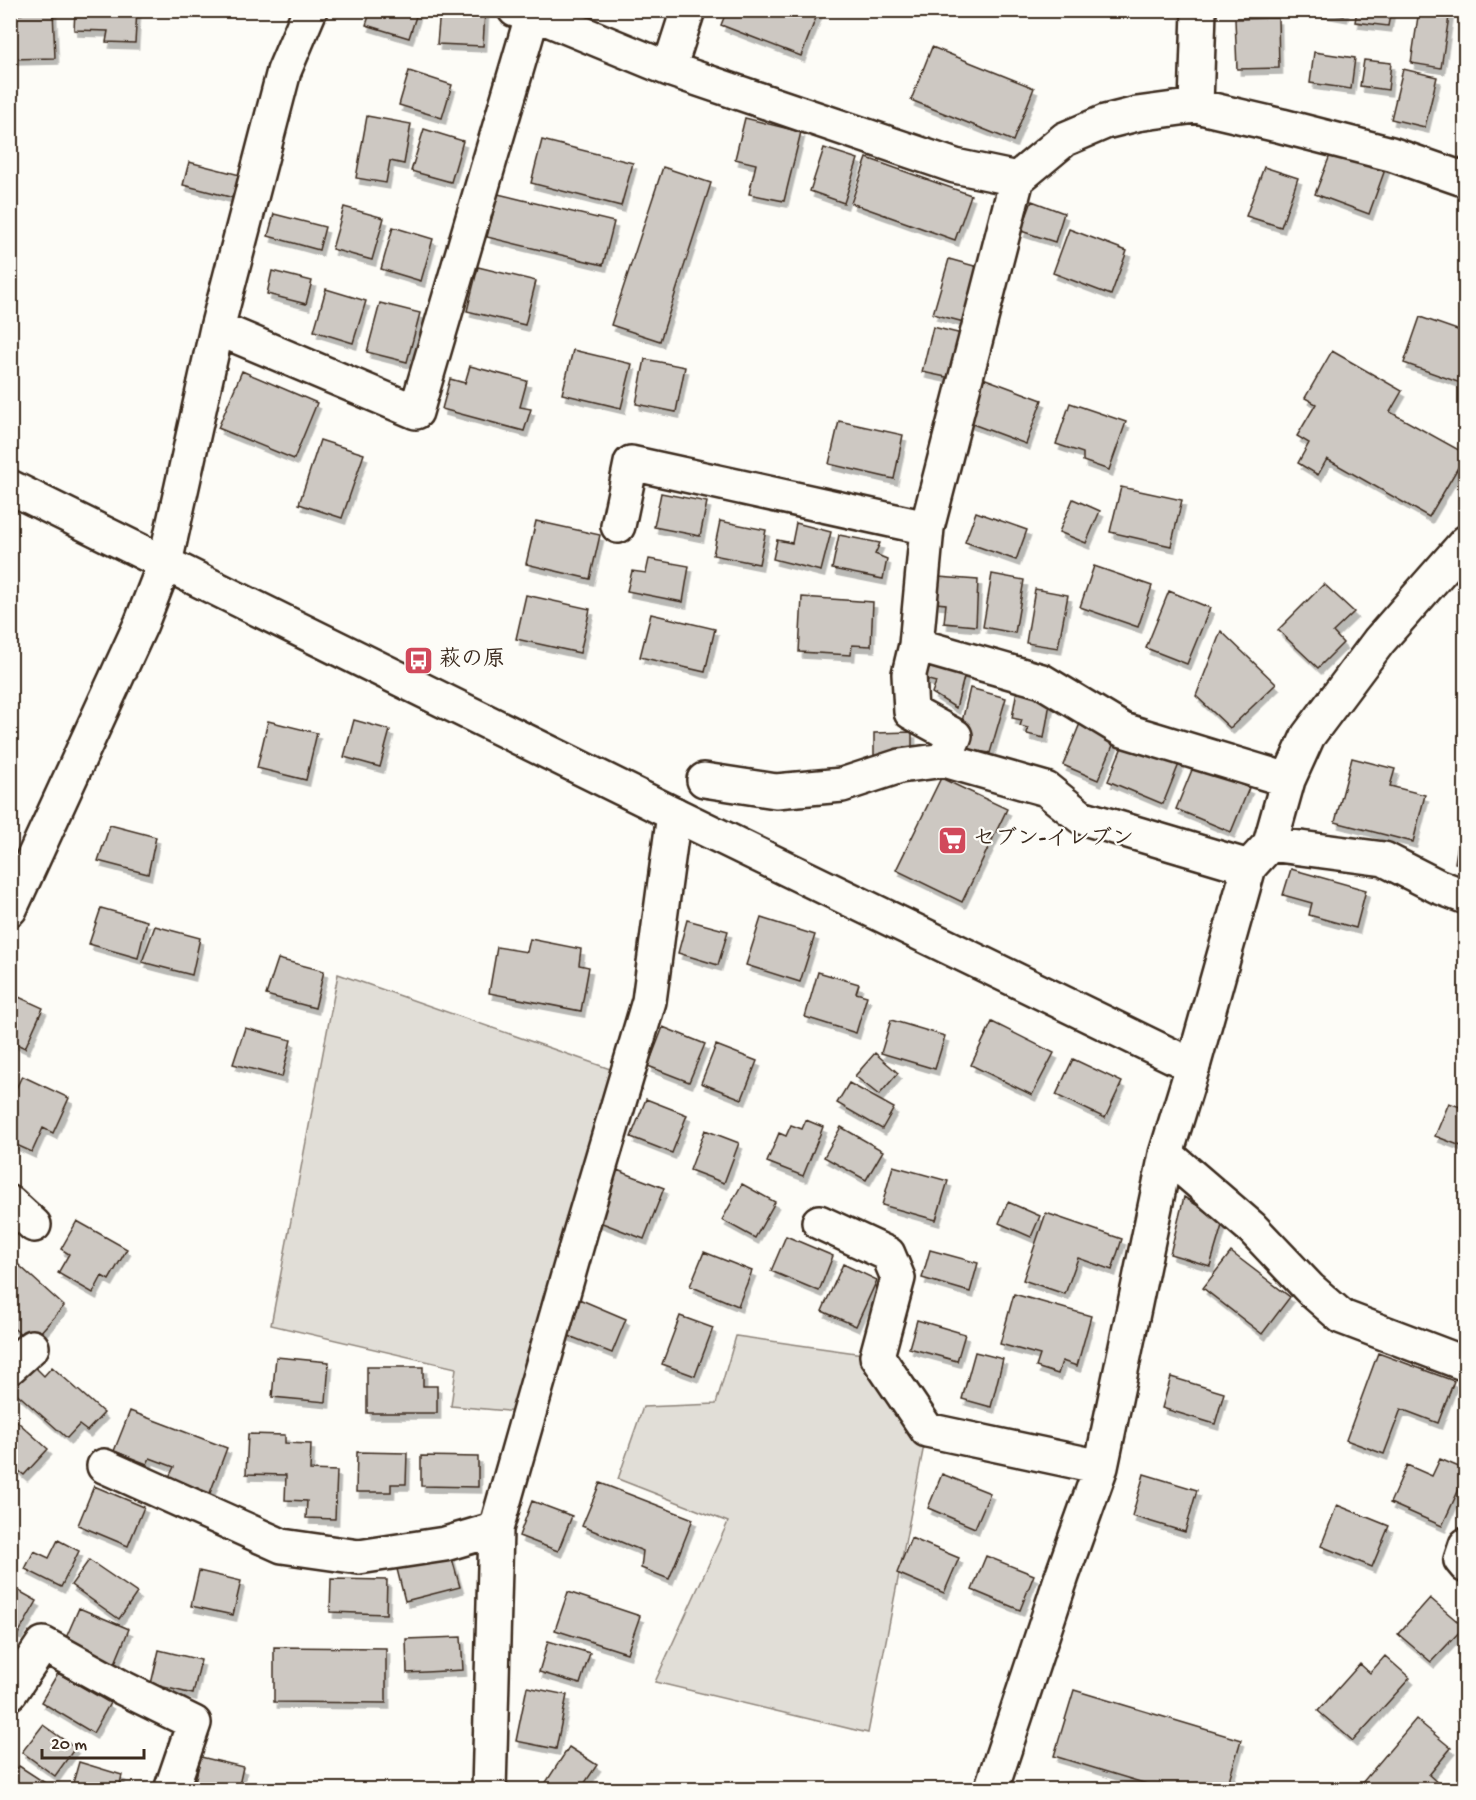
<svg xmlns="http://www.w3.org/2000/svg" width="1476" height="1800" font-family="'Gochi Hand','Klee One',sans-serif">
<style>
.green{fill:#e1ded7;stroke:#8e847a;stroke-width:1.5}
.building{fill:#cdc8c2;stroke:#3b2a1e;stroke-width:1.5;filter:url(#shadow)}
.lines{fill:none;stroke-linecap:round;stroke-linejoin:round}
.minor-casing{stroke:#3b2a1e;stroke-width:38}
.tertiary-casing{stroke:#3b2a1e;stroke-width:38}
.minor{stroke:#fdfcf7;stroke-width:33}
.tertiary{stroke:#fdfcf7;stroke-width:33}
.labels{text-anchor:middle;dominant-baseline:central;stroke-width:4.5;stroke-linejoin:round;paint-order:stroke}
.poi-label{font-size:22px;font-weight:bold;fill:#3b2a1e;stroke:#fdfcf7;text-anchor:start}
</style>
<defs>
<filter id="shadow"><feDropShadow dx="3.5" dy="6" stdDeviation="0" flood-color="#0004"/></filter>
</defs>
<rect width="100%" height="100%" fill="#fdfcf7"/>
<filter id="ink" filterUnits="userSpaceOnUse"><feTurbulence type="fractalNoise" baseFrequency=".0167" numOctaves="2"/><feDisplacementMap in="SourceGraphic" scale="12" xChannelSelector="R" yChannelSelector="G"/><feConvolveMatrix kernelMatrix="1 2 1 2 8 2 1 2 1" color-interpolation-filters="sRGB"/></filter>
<g filter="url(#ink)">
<path class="green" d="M338,974L613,1070L519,1412L451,1406L456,1368L271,1325Z
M736,1336L877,1356L927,1430L868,1733L655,1682L728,1522L618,1479L643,1407L716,1404Z"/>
<path class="building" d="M22,10H53L55,58L10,59V15L22,14Z
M75,10H137L135,43L106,42L108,31L74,30Z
M371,10H418L409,38L366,25Z
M440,10L485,12L483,46L437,44Z
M727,10H819L801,56L721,25Z
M1311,10H1345L1344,16Z
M1357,10H1391L1388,26L1355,22Z
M1419,10H1450L1441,68L1411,63Z
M1278,18L1279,68L1237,69L1235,19Z
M932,47L1034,88L1013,141L911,100Z
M1314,52L1355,58L1351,89L1310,83Z
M1364,60L1391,63L1388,90L1360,86Z
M1403,69L1437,77L1425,127L1391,119Z
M409,71L452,85L442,118L399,105Z
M367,116L411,124L404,164L390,161L386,183L356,178Z
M745,118L801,132L784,201L749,194L756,164L735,159Z
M424,129L463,141L451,182L411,171Z
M542,140L633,163L621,206L531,183Z
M1334,145L1387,164L1369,214L1315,194Z
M824,148L858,159L844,203L810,191Z
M867,158L971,195L955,240L851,203Z
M189,162L240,175L234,198L183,185Z
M663,167L711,183L660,341L611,325Z
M1264,167L1298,178L1281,227L1246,216Z
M498,194L614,222L603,265L487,237Z
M1032,201L1064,213L1055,242L1021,231Z
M344,207L384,218L372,260L332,249Z
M274,214L325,227L319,250L268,236Z
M393,227L433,239L421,281L381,269Z
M1069,229L1127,251L1111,295L1053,273Z
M949,259L978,267L964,322L933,314Z
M478,267L536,281L525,325L467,311Z
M272,271L312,281L306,304L267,294Z
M326,289L366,301L353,343L314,331Z
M380,303L420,313L407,362L367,352Z
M1420,317L1466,333V385L1404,363Z
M933,327L962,334L951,378L922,372Z
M573,350L632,364L621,408L562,394Z
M1332,351L1402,391L1390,412L1466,454L1429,517L1327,459L1318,475L1298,463L1309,443L1297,436L1316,404L1305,398Z
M645,359L685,367L676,412L636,404Z
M470,366L527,381L520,407L531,409L524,431L442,409L450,379L465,383Z
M242,371L317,403L294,459L218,428Z
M983,378L1042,400L1026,444L967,422Z
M1070,403L1126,422L1109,470L1083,461V453L1056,444Z
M839,421L903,435L894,479L829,464Z
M320,440L364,454L342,518L299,504Z
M1121,487L1182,500L1171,546L1110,532Z
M661,493L707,502L700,536L654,527Z
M1073,499L1100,511L1086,543L1059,532Z
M976,512L1027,530L1016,560L965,542Z
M536,521L600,535L590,579L526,564Z
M720,521L766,530L759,564L713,555Z
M796,523L831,532L821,571L773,559L777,540L792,543Z
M839,535L880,543L875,554L887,559L883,579L832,569Z
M649,559L689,566L683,602L627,591L632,571L646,573Z
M1094,566L1152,586L1138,627L1080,607Z
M992,574L1024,580L1015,633L983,627Z
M938,577L978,580L976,626L944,623L946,604L936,603Z
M1324,584L1354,612L1333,632L1343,643L1318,668L1278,630Z
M1035,589L1068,595L1058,648L1026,643Z
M1169,591L1210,608L1187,664L1146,648Z
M526,595L590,609L580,653L516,639Z
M802,597L873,602L871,646L852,645L851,655L799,652Z
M651,614L715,629L705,672L640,657Z
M1221,631L1276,684L1230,728L1196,696Z
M921,654L967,666L956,708L932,693L936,682L917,677Z
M970,688L1006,698L990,753L963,749L960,730Z
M1017,690L1051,697L1044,738L1027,734L1028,728L1020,726L1022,720L1012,718Z
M354,720L390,730L380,767L344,757Z
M268,721L317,733L306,780L257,768Z
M1081,721L1117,736L1098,780L1063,765Z
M912,732V756H874V733Z
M1126,737L1181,759L1163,804L1108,781Z
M1352,758L1395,769L1390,786L1425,795L1413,842L1335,822Z
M1194,765L1249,788L1231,832L1176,809Z
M941,778L1007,809L962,902L896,870Z
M1465,798H1466V865L1455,863Z
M110,825L156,837L148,874L98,861Z
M1291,869L1366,890L1356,928L1309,915L1312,903L1283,895Z
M101,908L147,921L138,958L89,944Z
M761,918L815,935L800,982L746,965Z
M687,920L728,931L718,965L678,953Z
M155,926L200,938L192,975L142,962Z
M530,939L581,949L579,965L589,967L581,1011L489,993L497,947L527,952Z
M278,959L324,971L315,1008L266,995Z
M818,972L859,984L856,993L867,996L856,1033L805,1017Z
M10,993L43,1008L25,1048L10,1041Z
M891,1020L945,1036L935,1069L881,1053Z
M992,1022L1054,1053L1032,1095L971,1065Z
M663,1027L705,1044L689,1082L648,1066Z
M245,1028L291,1040L282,1077L233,1064Z
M716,1045L757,1061L742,1099L701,1083Z
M875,1053L898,1073L879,1095L855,1076Z
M1073,1059L1122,1082L1105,1118L1056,1095Z
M22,1076L69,1098L53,1133L43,1128L32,1152L10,1142V1101Z
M849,1083L894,1108L882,1129L837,1103Z
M646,1099L687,1115L672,1153L631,1137Z
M1449,1103L1466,1109V1148L1435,1136Z
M806,1120L823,1127L803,1176L767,1162L779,1133L786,1136L791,1125L802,1129Z
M841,1127L883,1151L866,1180L824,1157Z
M705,1130L739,1143L724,1183L690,1170Z
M893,1166L948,1181L936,1220L882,1205Z
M617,1170L664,1188L644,1239L597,1221Z
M742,1184L775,1202L755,1238L722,1220Z
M1184,1197L1223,1222L1210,1266L1170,1254Z
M1008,1202L1040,1216L1031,1237L999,1223Z
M1046,1213L1122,1239L1112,1270L1078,1258L1065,1294L1023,1280Z
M77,1221L127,1249L109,1280L102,1276L93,1293L58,1273L69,1254L61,1249Z
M786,1236L833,1256L819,1291L771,1271Z
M930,1250L978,1263L970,1292L922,1278Z
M704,1252L752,1271L738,1306L690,1286Z
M1231,1252L1290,1297L1262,1334L1203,1288Z
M10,1257L64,1306L31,1343L10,1325Z
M843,1264L877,1280L856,1326L822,1311Z
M1014,1294L1091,1316L1077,1366L1062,1361L1058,1374L1036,1367L1040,1355L1000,1344Z
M579,1299L626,1319L612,1353L564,1334Z
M680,1316L713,1328L695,1376L662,1364Z
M917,1320L965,1334L957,1361L909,1348Z
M975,1352L1003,1359L991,1407L962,1399Z
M1378,1353L1454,1381L1438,1423L1401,1409L1384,1454L1346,1440Z
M276,1357L329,1362L326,1402L272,1397Z
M34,1366L44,1376L52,1367L104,1413L87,1431L79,1425L67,1438L13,1390Z
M367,1367H423V1386H437V1413H367Z
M1171,1377L1224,1393L1215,1424L1162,1408Z
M130,1411L227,1448L210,1493L169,1477L174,1467L150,1458L147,1464L114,1451Z
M10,1415L48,1449L24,1475L13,1466L10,1469Z
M248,1434L285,1435V1443L311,1444L310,1470L337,1471L335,1519L306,1518L307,1501L285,1500L286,1475L246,1474Z
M357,1452L407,1453L406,1484H391V1492H356Z
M421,1456L478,1457V1487L421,1486Z
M1440,1459L1466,1470V1474L1442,1526L1390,1503L1407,1465L1432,1476Z
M942,1474L990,1493L975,1528L928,1508Z
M1144,1474L1197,1490L1185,1532L1132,1516Z
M600,1483L693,1519L669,1579L641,1568L643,1551L582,1526Z
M94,1486L144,1507L128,1546L78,1525Z
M532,1501L572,1516L558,1551L519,1536Z
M1337,1505L1389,1526L1372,1567L1321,1546Z
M911,1538L959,1558L944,1593L897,1573Z
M58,1540L79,1551L61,1587L25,1569L34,1551L49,1558Z
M451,1555L460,1587L405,1601L397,1569Z
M986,1556L1034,1575L1020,1610L972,1590Z
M89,1560L137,1593L119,1619L71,1585Z
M199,1571L241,1581L233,1615L191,1606Z
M331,1579L387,1580L386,1614L330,1612Z
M10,1586L37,1601L18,1634L10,1630Z
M568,1592L640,1616L627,1653L555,1630Z
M1430,1598L1464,1627L1431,1662L1398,1634Z
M79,1608L129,1629L113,1668L62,1647Z
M461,1637L463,1670L407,1673L406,1639Z
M548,1641L590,1653L580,1684L539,1672Z
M274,1647L386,1648V1703L274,1702Z
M159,1650L201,1660L193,1694L151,1684Z
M1385,1656L1410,1678L1353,1741L1318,1711L1360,1664L1370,1673Z
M58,1673L110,1703L93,1733L41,1702Z
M527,1687L567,1695L556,1749L516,1741Z
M1074,1690L1241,1740L1226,1790H1167L1054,1756Z
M1466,1711V1728L1457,1720Z
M1416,1719L1451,1748L1429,1775L1439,1784L1434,1790H1356Z
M43,1725L75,1748L55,1776L22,1752Z
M569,1747L597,1765L582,1787L586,1790H541Z
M201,1757L243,1767L238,1790H193Z
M79,1762L122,1775L120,1784L131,1788V1790H71Z
M19,1766L56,1790H10V1780Z"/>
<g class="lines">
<defs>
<path id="minor" d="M515,10L533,13L669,69L955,166L1017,179L1065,139L1105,122L1137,114L1196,106L1282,126L1391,154L1466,180
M669,69L688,10
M1196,106L1199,10
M217,328L416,412L533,13
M618,526L631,463L927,528
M916,645L1042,681L1123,730L1288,780
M944,760L955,736L911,712L909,674L916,645L927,528L1017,179
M704,780L776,791L842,785L900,766L944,760L1046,789L1081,817L1249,867
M1270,844L1384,859L1437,886L1466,897
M10,909L141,624L165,563L217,328L284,71L310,10
M1166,1154L1252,1228L1310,1289L1342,1317L1466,1364
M10,1203L34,1225
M819,1222L888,1254L898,1278L877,1356L927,1430L1101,1467
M10,1367L32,1347
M104,1466L282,1546L359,1557L445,1544L496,1529
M1466,1545L1461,1560L1466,1566
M10,1693L43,1644L121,1687L194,1723L171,1790
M489,1790L496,1529L581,1230L649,1001L674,814
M991,1790L1062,1576L1101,1467L1166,1154L1193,1066L1249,867L1270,844L1288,780L1308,736L1379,641L1466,542"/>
<path id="tertiary" d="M10,487L674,814L1193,1066"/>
</defs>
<use href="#minor" class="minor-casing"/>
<use href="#tertiary" class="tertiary-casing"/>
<use href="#minor" class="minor"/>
<use href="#tertiary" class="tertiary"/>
</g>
</g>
<defs>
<symbol id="bus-square" viewBox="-11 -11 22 22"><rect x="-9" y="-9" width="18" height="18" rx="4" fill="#d1495b" stroke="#fdfcf7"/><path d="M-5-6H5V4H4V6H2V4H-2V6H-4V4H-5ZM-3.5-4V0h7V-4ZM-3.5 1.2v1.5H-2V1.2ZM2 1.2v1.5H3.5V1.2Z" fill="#fff"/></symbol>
<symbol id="supermarket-square" viewBox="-11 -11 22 22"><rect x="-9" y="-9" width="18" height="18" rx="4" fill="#d1495b" stroke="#fdfcf7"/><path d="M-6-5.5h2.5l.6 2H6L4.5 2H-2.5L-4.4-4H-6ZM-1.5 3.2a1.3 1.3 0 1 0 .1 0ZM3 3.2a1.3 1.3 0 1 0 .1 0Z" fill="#fff"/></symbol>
</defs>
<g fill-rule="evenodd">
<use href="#bus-square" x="402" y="644" width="33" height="33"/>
<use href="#supermarket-square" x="936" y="824" width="33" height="33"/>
</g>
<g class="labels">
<g class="poi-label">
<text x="439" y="661">萩の原</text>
<text x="973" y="840">セブン-イレブン</text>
</g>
</g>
<rect width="1476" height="1800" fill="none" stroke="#fdfcf7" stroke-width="36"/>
<rect x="18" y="18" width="1440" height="1764" fill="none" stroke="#3b2a1e" stroke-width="2" filter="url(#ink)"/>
<path d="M42 1749v9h102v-9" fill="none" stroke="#3b2a1e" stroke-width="3"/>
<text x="51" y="1749" font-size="18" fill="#3b2a1e" stroke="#fdfcf7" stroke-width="4.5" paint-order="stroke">20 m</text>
</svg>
